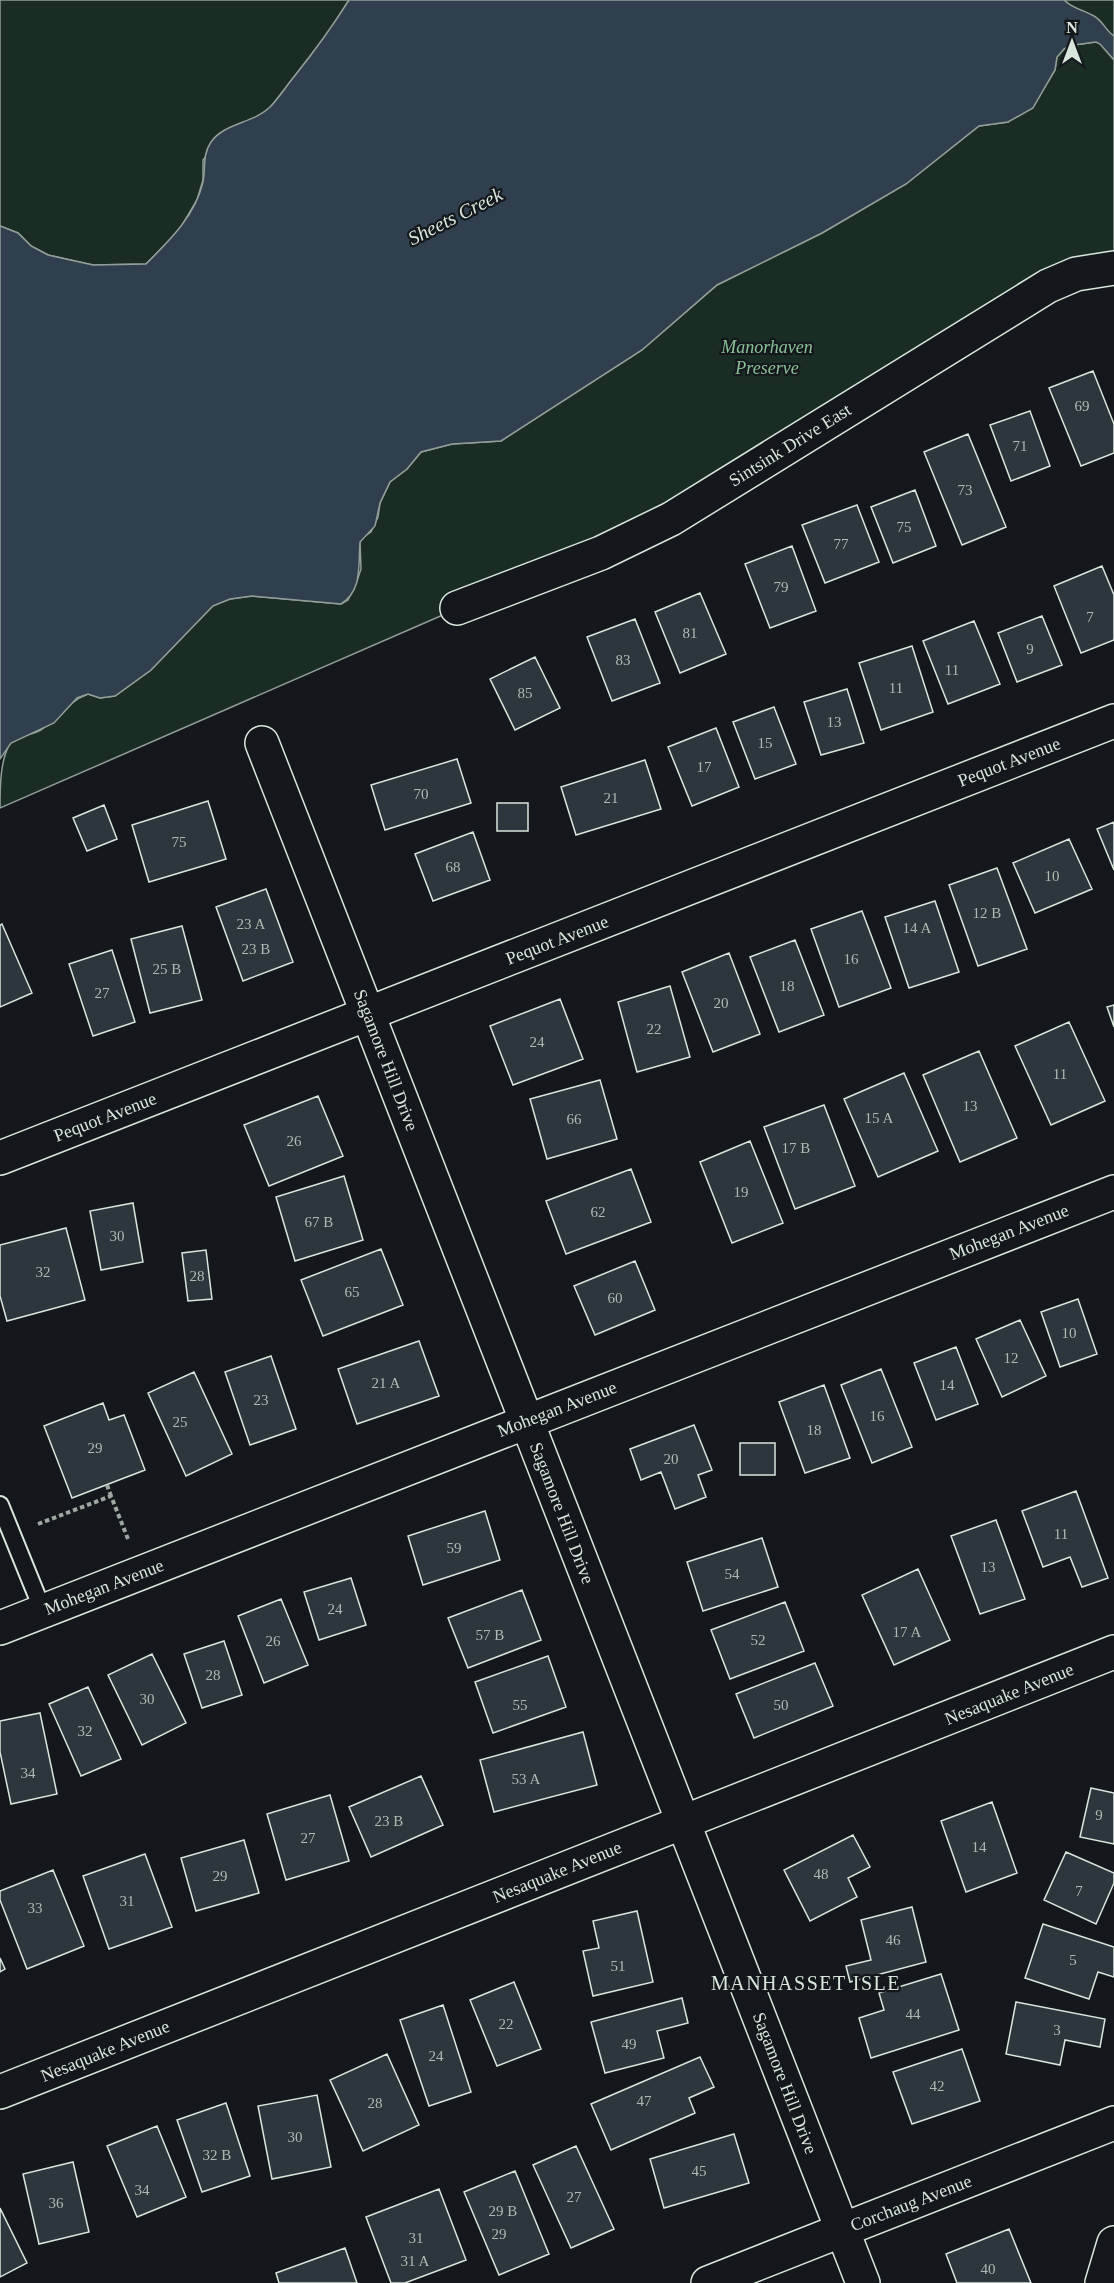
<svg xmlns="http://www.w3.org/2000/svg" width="1114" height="2283" font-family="'Times New Roman',serif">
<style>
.green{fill:#1a2d24;stroke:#939e99;stroke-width:1.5}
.water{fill:#2f3f4d;stroke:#939e99;stroke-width:1.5}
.building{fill:#2c363c;stroke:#d8e6dc;stroke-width:1.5}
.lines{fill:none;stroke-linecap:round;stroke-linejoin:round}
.lane-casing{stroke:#d8e6dc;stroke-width:20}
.street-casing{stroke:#d8e6dc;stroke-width:36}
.secondary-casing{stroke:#d8e6dc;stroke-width:36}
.path{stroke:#9da8a2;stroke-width:4;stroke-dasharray:4.5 3;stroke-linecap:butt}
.lane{stroke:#14181c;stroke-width:16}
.street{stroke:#14181c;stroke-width:33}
.secondary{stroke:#14181c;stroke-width:33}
.labels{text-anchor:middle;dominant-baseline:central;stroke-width:4.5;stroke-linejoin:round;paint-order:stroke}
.number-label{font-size:15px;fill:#adbab4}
.park-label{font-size:18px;font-style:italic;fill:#8ac095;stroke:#14181c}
.street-label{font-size:18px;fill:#d8e6dc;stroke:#14181c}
.water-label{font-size:20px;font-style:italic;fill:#d8e6dc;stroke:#14181c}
.neighbourhood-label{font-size:20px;letter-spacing:1.5px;fill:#d8e6dc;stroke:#14181c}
</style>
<rect width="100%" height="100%" fill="#14181c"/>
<path class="green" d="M0,0H349L328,33L270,108L254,119L229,128L203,160V180L197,200L178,232L146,264L93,265L48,255L31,246L18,233L0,226Z
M1064,0H1114V268H1107L671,519L452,611L0,808C0,788 0,758 11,742C20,735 32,735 41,730C57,718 69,701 88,694L100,698L115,696L151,670L213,605L230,599L252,596L341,604L348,600L357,581L361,569L360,542L363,537L371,532L378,517L380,503L390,482L407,469L421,452L452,444L501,441L642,350L717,285L822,233L906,184L979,126L1008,122L1047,83L1055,70L1057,57L1064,49L1074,45L1096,42L1083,11L1072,7Z"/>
<path class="water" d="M349,0H1064C1073,9 1084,10 1094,16C1103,21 1106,31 1114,36V60L1100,44L1096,42L1074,45L1064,49L1057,57L1055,70L1033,108L1008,122L979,126L906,184L822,233L717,285L642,350L501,441L452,444L421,452L407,469L390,482L380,503L375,526L360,542C358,565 363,590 341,604L252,596L230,599L213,606L151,670L115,696L100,698L88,694L77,698L54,723L11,743L0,759V226L18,233L31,246L48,255L93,265L146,264C170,240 195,216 203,182C206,168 202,155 211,142C224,123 254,123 270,107C278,99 285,88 293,78C313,53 332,27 349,0Z"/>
<path class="building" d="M1093,371L1114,424V453L1081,466L1049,388Z
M1030,411L1050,466L1011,481L990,425Z
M968,434L1006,527L962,545L924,452Z
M915,490L936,546L893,563L871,507Z
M857,505L879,562L825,583L802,525Z
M792,546L816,611L770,628L745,564Z
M1102,566L1114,595V640L1081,653L1054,586Z
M700,593L726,654L680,673L655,612Z
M1042,616L1062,665L1017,682L998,633Z
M635,619L660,683L612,701L587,637Z
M974,621L1000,684L948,704L923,641Z
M912,646L933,712L881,730L859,663Z
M535,657L560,708L515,730L490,679Z
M847,689L864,743L821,755L804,702Z
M774,707L796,764L755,779L733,722Z
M716,728L739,787L692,806L668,747Z
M457,759L471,803L385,830L371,785Z
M645,760L661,809L576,835L561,787Z
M208,801L226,859L149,882L132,825Z
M497,803H528V831H497Z
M104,805L117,839L87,851L73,818Z
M1114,822V870L1097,829Z
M473,832L490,880L433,901L415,854Z
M1069,839L1092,889L1035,913L1013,863Z
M997,868L1027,949L978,966L949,885Z
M266,889L293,962L243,981L216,907Z
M935,901L959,972L909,988L885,917Z
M862,911L891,988L839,1007L811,929Z
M2,924L32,993L0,1007V925Z
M182,926L202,1000L150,1013L131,939Z
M795,940L824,1015L779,1032L750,957Z
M112,950L135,1022L93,1036L69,964Z
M729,953L760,1034L713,1052L682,972Z
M670,986L690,1057L637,1072L618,1002Z
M560,999L583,1059L513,1085L490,1026Z
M1114,1005V1027L1107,1007Z
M1069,1022L1105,1101L1051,1125L1015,1046Z
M979,1051L1017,1138L960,1162L923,1075Z
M904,1073L938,1151L878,1177L844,1099Z
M600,1080L617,1139L547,1159L530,1099Z
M318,1096L343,1156L269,1186L244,1125Z
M824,1105L855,1186L795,1209L764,1127Z
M750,1141L783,1223L732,1243L700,1162Z
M631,1169L651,1222L566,1254L546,1201Z
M344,1176L363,1240L295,1261L276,1197Z
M133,1203L143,1262L101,1270L90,1211Z
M66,1228L85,1300L7,1321L0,1296V1245Z
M381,1249L403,1305L323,1336L301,1280Z
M206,1250L212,1299L188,1301L182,1253Z
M635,1261L655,1310L595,1335L574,1286Z
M1078,1299L1097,1354L1060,1367L1041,1312Z
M1020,1320L1046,1376L1002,1397L976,1339Z
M419,1341L439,1396L357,1424L338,1369Z
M956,1347L978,1404L936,1420L914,1363Z
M271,1356L296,1429L250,1445L225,1372Z
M881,1369L912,1447L872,1463L841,1385Z
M194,1372L232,1454L186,1476L148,1393Z
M824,1385L850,1458L805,1473L779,1402Z
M103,1403L109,1420L124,1415L145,1470L72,1498L44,1426Z
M694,1425L712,1470L698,1475L706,1497L675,1509L661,1472L641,1480L630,1449Z
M740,1443H775V1475H740Z
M1076,1491L1108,1578L1082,1587L1070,1557L1043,1567L1022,1511Z
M485,1511L500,1560L423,1585L408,1536Z
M996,1520L1025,1599L980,1614L951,1536Z
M762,1538L778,1587L703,1611L687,1562Z
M918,1569L950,1640L894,1665L862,1595Z
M351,1578L366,1625L319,1640L304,1592Z
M522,1590L541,1640L468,1668L448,1618Z
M281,1599L308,1665L264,1683L238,1616Z
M785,1602L804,1651L730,1679L711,1630Z
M224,1641L242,1695L202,1708L184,1654Z
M152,1654L186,1723L142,1745L108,1675Z
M548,1656L566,1707L493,1733L475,1682Z
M815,1663L833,1706L754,1738L736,1694Z
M88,1687L121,1759L81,1776L49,1704Z
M40,1713L57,1794L11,1804L0,1752V1721Z
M583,1732L597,1785L494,1812L480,1760Z
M421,1776L443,1825L371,1857L349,1807Z
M1091,1788L1114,1793V1844L1080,1837Z
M330,1795L349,1861L286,1880L267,1814Z
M992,1802L1017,1873L966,1892L941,1821Z
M853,1835L870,1867L848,1878L857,1897L810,1921L784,1870Z
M244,1840L259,1893L196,1911L181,1858Z
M1066,1852L1114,1873V1883L1096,1924L1044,1900Z
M145,1854L172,1927L109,1949L83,1876Z
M53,1870L84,1946L27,1969L0,1900V1891Z
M912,1907L926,1962L850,1982L846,1966L871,1960L861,1920Z
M637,1911L653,1982L593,1996L583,1951L599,1948L593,1921Z
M1043,1924L1114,1947V1977L1098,1972L1089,1999L1025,1978Z
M0,1958L5,1969L0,1972Z
M941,1974L959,2030L871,2058L859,2018L884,2010L879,1993Z
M514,1982L541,2049L497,2066L470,2000Z
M682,1998L688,2023L657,2031L664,2058L605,2073L591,2022Z
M1016,2002L1105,2019L1100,2047L1065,2040L1060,2065L1006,2054Z
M443,2005L471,2092L429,2106L400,2020Z
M962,2049L980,2101L912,2124L893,2072Z
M387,2054L419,2125L363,2151L330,2080Z
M700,2057L714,2087L689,2098L695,2113L611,2150L591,2104Z
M317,2095L331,2167L272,2179L258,2106Z
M226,2103L250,2176L202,2192L177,2120Z
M157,2126L186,2197L137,2217L107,2146Z
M734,2134L749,2183L664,2208L650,2159Z
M576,2146L614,2229L571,2248L533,2165Z
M73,2162L89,2232L39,2244L23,2174Z
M515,2171L549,2254L499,2275L464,2192Z
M439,2189L466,2260L405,2283H391L366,2217Z
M0,2208L27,2263L0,2277Z
M1009,2229L1031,2283H957L946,2254Z
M345,2248L357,2283H279L276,2273Z"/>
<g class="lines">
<defs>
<path id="lane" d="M0,1505L43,1611"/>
<path id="street" d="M457,608L601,553L671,519L1048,286L1076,274L1114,268
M262,743L863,2283
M0,1158L1114,721
M0,1628L1114,1192
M0,2092L1114,1652
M708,2283L1114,2123"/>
<path id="secondary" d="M1102,2283L1114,2243"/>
</defs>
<use href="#lane" class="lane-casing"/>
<use href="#street" class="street-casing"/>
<use href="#secondary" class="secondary-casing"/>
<path class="path" d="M107,1485L111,1496
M38,1524L111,1496L128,1539"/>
<use href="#lane" class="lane"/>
<use href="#street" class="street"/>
<use href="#secondary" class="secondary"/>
</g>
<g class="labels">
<g class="number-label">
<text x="1082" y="406">69</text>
<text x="1020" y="446">71</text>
<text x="965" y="490">73</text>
<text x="904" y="527">75</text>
<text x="841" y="544">77</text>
<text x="781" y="587">79</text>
<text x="1090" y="617">7</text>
<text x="690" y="633">81</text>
<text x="1030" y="649">9</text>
<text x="623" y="660">83</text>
<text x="952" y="670">11</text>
<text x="896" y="688">11</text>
<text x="525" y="693">85</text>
<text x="834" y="722">13</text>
<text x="765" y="743">15</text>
<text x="704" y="767">17</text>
<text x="421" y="794">70</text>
<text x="611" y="798">21</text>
<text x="179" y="842">75</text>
<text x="453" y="867">68</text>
<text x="1052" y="876">10</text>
<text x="987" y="913">12 B</text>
<text x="251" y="924">23 A</text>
<text x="917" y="928">14 A</text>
<text x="256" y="949">23 B</text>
<text x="851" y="959">16</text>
<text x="167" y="969">25 B</text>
<text x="787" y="986">18</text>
<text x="102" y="993">27</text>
<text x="721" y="1003">20</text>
<text x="654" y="1029">22</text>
<text x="537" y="1042">24</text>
<text x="1060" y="1074">11</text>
<text x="970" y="1106">13</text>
<text x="879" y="1118">15 A</text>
<text x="574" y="1119">66</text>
<text x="294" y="1141">26</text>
<text x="796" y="1148">17 B</text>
<text x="741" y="1192">19</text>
<text x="598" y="1212">62</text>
<text x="319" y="1222">67 B</text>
<text x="117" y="1236">30</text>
<text x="43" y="1272">32</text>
<text x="197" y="1276">28</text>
<text x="352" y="1292">65</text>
<text x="615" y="1298">60</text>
<text x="1069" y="1333">10</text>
<text x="1011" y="1358">12</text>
<text x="386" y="1383">21 A</text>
<text x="947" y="1385">14</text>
<text x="261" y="1400">23</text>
<text x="877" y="1416">16</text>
<text x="180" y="1422">25</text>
<text x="814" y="1430">18</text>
<text x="95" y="1448">29</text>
<text x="671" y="1459">20</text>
<text x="1061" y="1534">11</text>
<text x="454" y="1548">59</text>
<text x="988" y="1567">13</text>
<text x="732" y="1574">54</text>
<text x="335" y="1609">24</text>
<text x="907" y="1632">17 A</text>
<text x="490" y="1635">57 B</text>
<text x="758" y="1640">52</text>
<text x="273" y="1641">26</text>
<text x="213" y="1675">28</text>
<text x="147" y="1699">30</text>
<text x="520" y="1705">55</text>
<text x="781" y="1705">50</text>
<text x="85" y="1731">32</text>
<text x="28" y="1773">34</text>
<text x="526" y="1779">53 A</text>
<text x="1099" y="1815">9</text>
<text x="389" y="1821">23 B</text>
<text x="308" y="1838">27</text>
<text x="979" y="1847">14</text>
<text x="821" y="1874">48</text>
<text x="220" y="1876">29</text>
<text x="1079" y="1891">7</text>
<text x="127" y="1901">31</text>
<text x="35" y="1908">33</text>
<text x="893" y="1940">46</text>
<text x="1073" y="1960">5</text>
<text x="618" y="1966">51</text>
<text x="913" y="2014">44</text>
<text x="506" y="2024">22</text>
<text x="1057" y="2030">3</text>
<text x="629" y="2044">49</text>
<text x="436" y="2056">24</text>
<text x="937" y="2086">42</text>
<text x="644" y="2101">47</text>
<text x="375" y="2103">28</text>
<text x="295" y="2137">30</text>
<text x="217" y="2155">32 B</text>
<text x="699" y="2171">45</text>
<text x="142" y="2190">34</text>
<text x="574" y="2197">27</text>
<text x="56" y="2203">36</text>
<text x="503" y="2211">29 B</text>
<text x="499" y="2234">29</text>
<text x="416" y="2238">31</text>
<text x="415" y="2261">31 A</text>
<text x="988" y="2269">40</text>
</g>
<g class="park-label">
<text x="767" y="347">Manorhaven<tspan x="767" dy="21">Preserve</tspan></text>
</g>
<g class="street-label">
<text transform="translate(790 445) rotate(-32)">Sintsink Drive East</text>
<text transform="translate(1009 762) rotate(-21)">Pequot Avenue</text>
<text transform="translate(557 940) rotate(-21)">Pequot Avenue</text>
<text transform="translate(386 1060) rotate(69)">Sagamore Hill Drive</text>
<text transform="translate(105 1117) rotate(-21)">Pequot Avenue</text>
<text transform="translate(1009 1232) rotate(-21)">Mohegan Avenue</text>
<text transform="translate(557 1409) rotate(-21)">Mohegan Avenue</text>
<text transform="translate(562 1513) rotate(69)">Sagamore Hill Drive</text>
<text transform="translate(104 1587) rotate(-21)">Mohegan Avenue</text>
<text transform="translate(1009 1694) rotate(-22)">Nesaquake Avenue</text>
<text transform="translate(557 1872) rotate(-22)">Nesaquake Avenue</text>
<text transform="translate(105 2051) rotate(-22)">Nesaquake Avenue</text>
<text transform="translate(785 2083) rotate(69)">Sagamore Hill Drive</text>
<text transform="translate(911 2203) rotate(-21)">Corchaug Avenue</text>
</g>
<g class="water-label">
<text transform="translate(455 216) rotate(-27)">Sheets Creek</text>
</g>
<g class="neighbourhood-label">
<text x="806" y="1983">MANHASSET ISLE</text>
</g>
</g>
<g transform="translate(1072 42)" stroke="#14181c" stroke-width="4.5" paint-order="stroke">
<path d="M0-4.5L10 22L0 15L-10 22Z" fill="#d8e6dc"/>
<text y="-9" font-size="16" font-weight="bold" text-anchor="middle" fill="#d8e6dc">N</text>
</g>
</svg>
